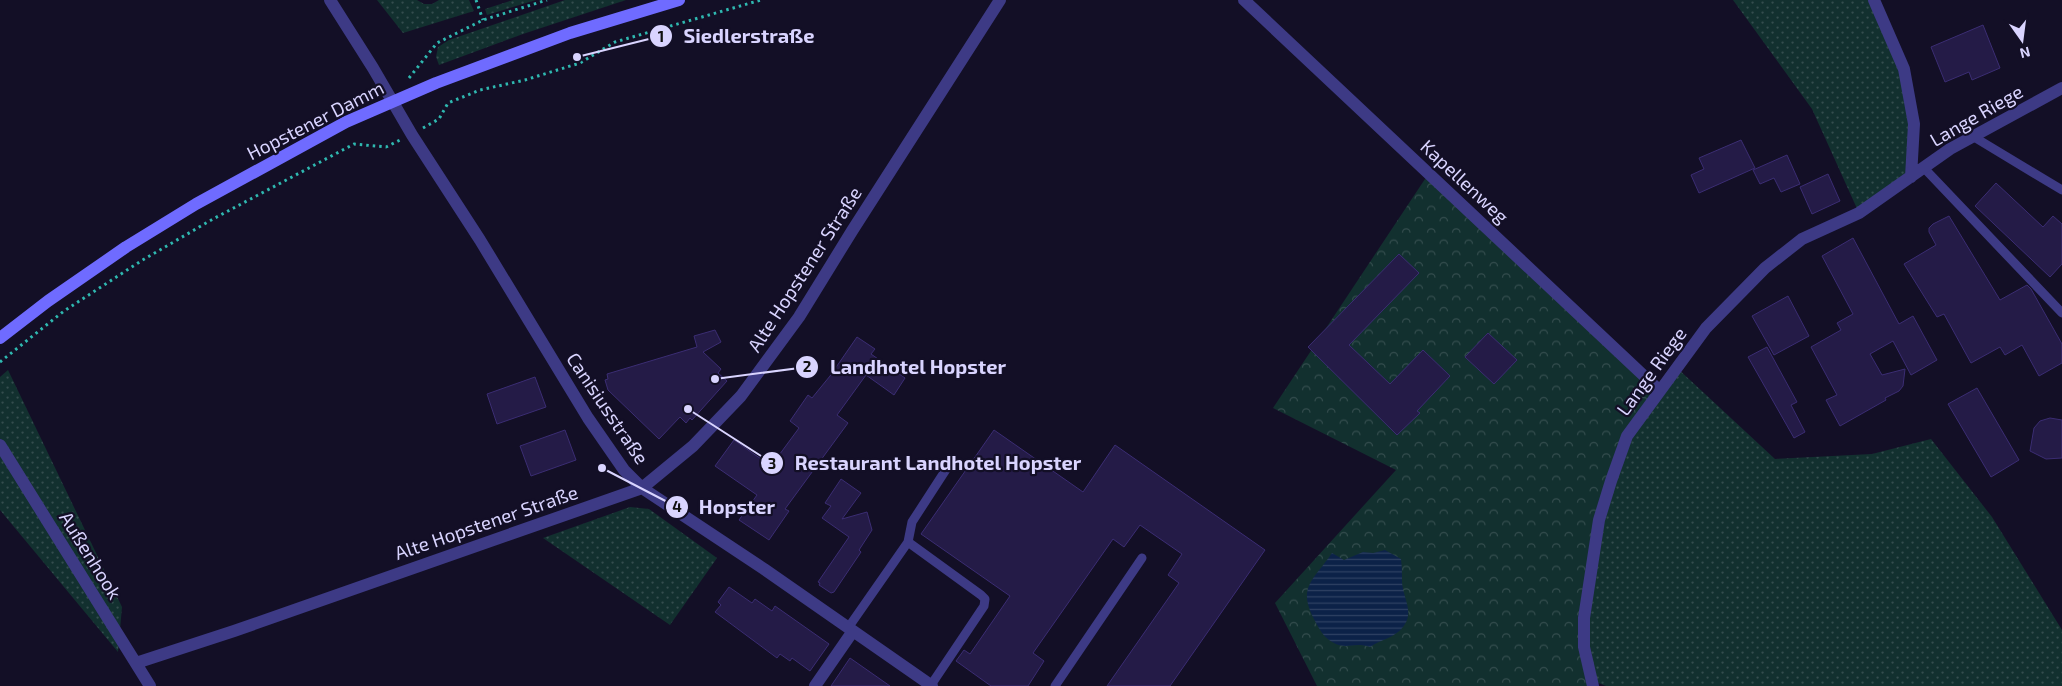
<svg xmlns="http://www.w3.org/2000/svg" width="2062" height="686" font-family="'Exo 2',sans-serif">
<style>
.grass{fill:url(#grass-dots)}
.forest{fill:url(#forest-crowns)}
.water{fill:url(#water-rules)}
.building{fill:#241b47;stroke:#3b2d73}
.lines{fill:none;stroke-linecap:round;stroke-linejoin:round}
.path{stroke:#2fb8b0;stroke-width:3;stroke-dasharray:2.5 4;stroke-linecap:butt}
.lane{stroke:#3d3a85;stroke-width:9}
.street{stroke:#3d3a85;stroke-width:12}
.secondary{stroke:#6f6bff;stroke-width:12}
.labels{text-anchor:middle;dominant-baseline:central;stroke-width:4.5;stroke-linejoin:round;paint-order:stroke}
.street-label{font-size:19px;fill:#d9d4ff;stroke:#130f26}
.leader{fill:none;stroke:#d9d4ff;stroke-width:2}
.callout-dot{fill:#d9d4ff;stroke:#130f26;stroke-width:2}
.mark-label{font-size:15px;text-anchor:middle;font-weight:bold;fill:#111}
.callout-label{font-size:20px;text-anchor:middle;font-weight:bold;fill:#d9d4ff;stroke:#130f26;stroke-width:4.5;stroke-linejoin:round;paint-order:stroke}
</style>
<defs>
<pattern id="grass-dots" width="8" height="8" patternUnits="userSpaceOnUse" patternTransform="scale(1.25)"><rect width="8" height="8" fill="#12302f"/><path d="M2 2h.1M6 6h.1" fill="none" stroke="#344d4e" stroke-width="1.8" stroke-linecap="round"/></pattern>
<pattern id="forest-crowns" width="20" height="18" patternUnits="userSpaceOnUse" patternTransform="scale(1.25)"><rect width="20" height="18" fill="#12302f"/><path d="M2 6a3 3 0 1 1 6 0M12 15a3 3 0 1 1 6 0" fill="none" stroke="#344d4e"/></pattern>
<pattern id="water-rules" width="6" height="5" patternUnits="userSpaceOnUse" patternTransform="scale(1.25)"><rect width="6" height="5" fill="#0c2248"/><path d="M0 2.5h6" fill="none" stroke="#2f4163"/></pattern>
</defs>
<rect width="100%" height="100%" fill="#130f26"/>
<path class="grass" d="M377,0H417L424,4H432L439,0H469L474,11L403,33Z
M513,0H536L487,15L485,9Z
M565,0H626L523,34L439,65L436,57L438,47L449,40Z
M1733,0H1874L1904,69L1914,124L1911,177L1859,213L1812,109Z
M1676,367L1775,459L1872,454L1931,439L1992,517L2062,630V686H1606L1591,680L1584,647L1599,520L1627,436Z
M8,370L122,607L118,652L0,510V377Z
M630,507L649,509L717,558L670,625L543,538Z"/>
<path class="forest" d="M1429,173L1659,390L1627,436L1611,480L1584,618L1593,686H1317L1275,603L1396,470L1273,408Z"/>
<path class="water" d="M1385,550L1401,559C1402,567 1402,575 1402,582C1403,598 1415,613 1403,627C1396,637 1380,640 1370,647C1355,642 1348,649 1336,644C1325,639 1320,631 1315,621C1297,587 1312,582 1332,553L1344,560L1363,552L1373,553Z"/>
<path class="building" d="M1983,25L2000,68L1972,80L1969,72L1945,82L1931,47Z
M1741,140L1755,168L1699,193L1691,175L1704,169L1699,158Z
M1787,155L1800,184L1781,192L1774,178L1760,184L1753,170Z
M1828,174L1840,201L1812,214L1800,187Z
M1996,183L2043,227L2053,216L2062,224V264L2050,277L1975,206Z
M1949,216L2000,300L2027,285L2031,289L2062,344V363L2039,376L2022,345L2005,355L2000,347L1971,363L1944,314L1937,317L1904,264L1936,245L1929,232V228L1933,224Z
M1853,238L1899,324L1913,316L1937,360L1911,375L1893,341L1870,354L1882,375L1905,369L1903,386L1899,391L1885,398L1886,400L1840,426L1826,400L1837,395L1811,347L1841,330L1837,323L1853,314L1822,256Z
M1399,254L1419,273L1349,345L1390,384L1423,350L1450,376L1417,411L1420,413L1397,435L1308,347Z
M1788,296L1809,336L1774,355L1752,316Z
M715,330L721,342L703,352L721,369L718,373L727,381L692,420L690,418L686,423L680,417L659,439L608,390L605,380L608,379L607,374L697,347L694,336Z
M1488,333L1517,360L1494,384L1465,357Z
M857,337L875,349L871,354L905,378L894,395L866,375L837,415L848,423L785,509L789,511L769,540L739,520L757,495L715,466L734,440L771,466L799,428L790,421L808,395L812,398L830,376Z
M1767,347L1797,402L1791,405L1805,432L1794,438L1748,357Z
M535,377L546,407L497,424L487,394Z
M1977,388L2019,460L1991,477L1948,404Z
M2050,418L2062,420V458L2046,459L2030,451L2034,428L2040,421Z
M565,430L576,460L531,476L520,446Z
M994,430L1083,492L1115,445L1265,550L1170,686H1107L1179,583L1168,575L1182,554L1140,525L1124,547L1113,539L1033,653L1044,661L1028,686H991L956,661L964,650L970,654L1010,596L921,534Z
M841,479L861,493L842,519L867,512L872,530L859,550L861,552L834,592L831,593L819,585L820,583L818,582L849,537L822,518L831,506L825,503Z
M729,587L752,603L755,599L772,611L775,606L829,644L810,671L792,658L790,661L780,654L777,658L715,612L721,605L718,602Z
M850,658L890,686H831Z"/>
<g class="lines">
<path class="path" d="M476,0L483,20
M409,78L437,43L483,20L547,0
M423,128L439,119L448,103L480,90L525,80L580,63L615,42L761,0
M0,362L64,311L141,261L213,219L354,144L386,147L400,140"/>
<path class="lane" d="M1974,137L2062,190
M1924,168L2062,313
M908,542L981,595L985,599L984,606L931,685
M848,628L908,542L912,522L947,468
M1055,686L1142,558"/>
<path class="street" d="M330,0L373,68L412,135L480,240L588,418L624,470L642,488L764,569L932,686
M1244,0L1659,390
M1874,0L1904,69L1914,124L1911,177
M0,445L150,686
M136,663L234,631L642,488L693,446L741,396L799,317L852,231L1000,0
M815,686L853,631
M1593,686L1584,647V618L1599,520L1611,481L1627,436L1706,328L1765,268L1802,239L1859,213L1950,149L2062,88"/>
<path class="secondary" d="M0,338L48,301L126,247L196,204L346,122L436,83L570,33L679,0"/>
</g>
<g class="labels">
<g class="street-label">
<text transform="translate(1976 115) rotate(-30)">Lange Riege</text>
<text transform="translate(315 120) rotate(-27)">Hopstener Damm</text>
<text transform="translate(1465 181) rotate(43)">Kapellenweg</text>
<text transform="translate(804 269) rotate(-57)">Alte Hopstener Straße</text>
<text transform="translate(1651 371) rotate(-54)">Lange Riege</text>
<text transform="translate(608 408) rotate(56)">Canisiusstraße</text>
<text transform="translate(486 522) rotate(-19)">Alte Hopstener Straße</text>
<text transform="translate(91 555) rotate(58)">Außenhook</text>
</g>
</g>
<path class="leader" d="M577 57L661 36M715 379L807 367M688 409L772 463M602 468L677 507"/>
<g class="callout-dot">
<circle cx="577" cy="57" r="5"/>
<circle cx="715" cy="379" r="5"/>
<circle cx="688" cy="409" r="5"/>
<circle cx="602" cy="468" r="5"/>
<circle cx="661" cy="36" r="12"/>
<circle cx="807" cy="367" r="12"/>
<circle cx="772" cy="463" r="12"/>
<circle cx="677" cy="507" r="12"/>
</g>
<g class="mark-label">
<text x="661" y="42">1</text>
<text x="807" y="372">2</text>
<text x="772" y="469">3</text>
<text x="677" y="512">4</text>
</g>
<g class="callout-label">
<text x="749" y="43">Siedlerstraße</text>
<text x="918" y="374">Landhotel Hopster</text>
<text x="938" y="470">Restaurant Landhotel Hopster</text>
<text x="737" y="514">Hopster</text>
</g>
<g transform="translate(2022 40) rotate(166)" stroke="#130f26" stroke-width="4" paint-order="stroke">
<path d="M0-4L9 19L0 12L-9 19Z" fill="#d9d4ff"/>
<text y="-8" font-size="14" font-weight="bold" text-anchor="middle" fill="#d9d4ff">N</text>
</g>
</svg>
